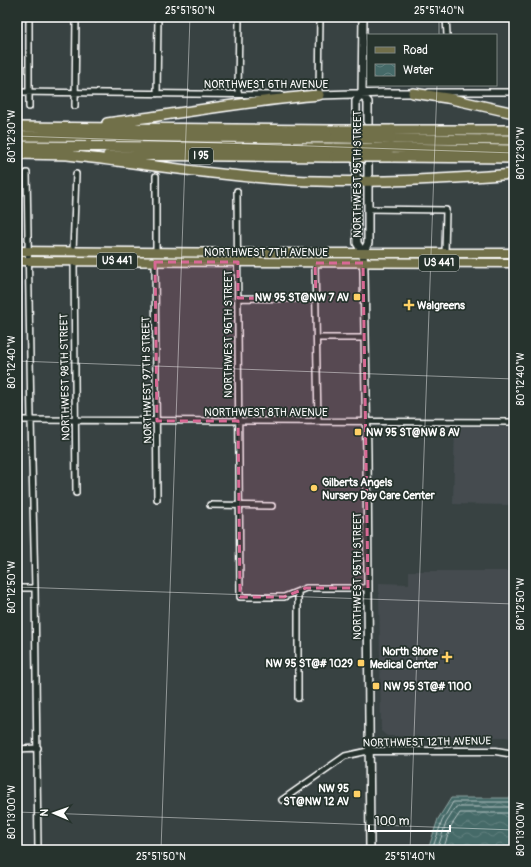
<svg xmlns="http://www.w3.org/2000/svg" width="531" height="867" font-family="Pangolin,sans-serif">
<style>
.built{fill:#454c50}
.water{fill:url(#water-waves);stroke:#8fa6a4}
.lines{fill:none;stroke-linecap:round;stroke-linejoin:round}
.shore{stroke:#b5c3c3;stroke-width:1}
.minor-casing{stroke:#fff;stroke-width:8}
.tertiary-casing{stroke:#fff;stroke-width:9}
.secondary-casing{stroke:#fff;stroke-width:10}
.primary-casing{stroke:#fff;stroke-width:11}
.motorway-casing{stroke:#fff;stroke-width:12}
.minor{stroke:#26332d;stroke-width:5}
.tertiary{stroke:#26332d;stroke-width:6}
.secondary{stroke:#26332d;stroke-width:7}
.primary{stroke:#716f4a;stroke-width:8}
.motorway{stroke:#716f4a;stroke-width:9}
.motorway-bridge-casing{stroke:#fff;stroke-width:12;stroke-linecap:butt}
.motorway-bridge{stroke:#716f4a;stroke-width:9}
.marked{fill:#d76994;fill-opacity:0.2;stroke:#d76994;stroke-width:3;stroke-dasharray:8 5;stroke-linejoin:round}
.ticks{fill:none;stroke:#fff;stroke-width:1;stroke-opacity:0.45}
.poi-dot{fill:#ffd166;stroke:#26332d;stroke-width:1.5}
.labels{text-anchor:middle;dominant-baseline:central;stroke-width:3.5;stroke-linejoin:round;paint-order:stroke}
.shield{fill:#26332d;stroke:#bec2c0;stroke-width:1}
.shield-label{font-size:10px;font-weight:bold;fill:#fff}
.street-label{font-size:11px;fill:#fff;stroke:#26332d}
.poi-label{font-size:11px;font-weight:bold;fill:#fff;stroke:#26332d;text-anchor:end}
.neatline{fill:none;stroke:#fff;stroke-width:1.5}
.ticks-label{font-size:10px;text-anchor:middle;fill:#fff}
</style>
<defs>
<pattern id="water-waves" width="16" height="10" patternUnits="userSpaceOnUse"><rect width="16" height="10" fill="#456a68"/><path d="M0 5q4-4 8 0t8 0" fill="none" stroke="#61807f"/></pattern>
</defs>
<rect width="100%" height="100%" fill="#384242"/>
<filter id="ink" filterUnits="userSpaceOnUse"><feTurbulence type="fractalNoise" baseFrequency=".025" numOctaves="2"/><feDisplacementMap in="SourceGraphic" scale="8" xChannelSelector="R" yChannelSelector="G"/><feConvolveMatrix kernelMatrix="1 2 1 2 8 2 1 2 1" color-interpolation-filters="sRGB"/></filter>
<g filter="url(#ink)">
<path class="built" d="M455,426L514,427V505L453,504Z
M409,571H514V739L505,737L387,736L381,731L379,583L409,584Z"/>
<path class="water" d="M451,798H514V850H428L438,819Z"/>
<g class="lines">
<path class="shore" d="M432,850L442,821L453,802H514
M437,850L446,823L456,807H514
M443,850L451,826L460,813H514"/>
<defs>
<path id="minor" d="M446,17L447,35
M17,92L281,95
M429,92H514
M157,94L158,17
M238,94L239,17
M319,95L320,17
M75,106L76,17
M29,107V17
M27,173L31,420L35,588L38,850
M237,191L240,597H284L306,588H368
M368,209L446,210L445,253
M73,251L76,174
M156,252V176
M74,261L76,493
M155,262L157,499
M315,263L318,422
M238,298L316,299
M317,338H365
M17,420L514,422
M210,505L272,506
M17,588H35
M298,592V698
M17,749L38,748
M282,800L345,756L368,751"/>
<path id="tertiary" d="M368,751H496L514,754"/>
<path id="secondary" d="M319,95L385,93H413
M362,95L368,102V134
M356,134V101L362,95L363,17
M356,153L357,243L363,253L364,272L367,456L370,850
M363,253L368,243V153"/>
<path id="primary" d="M17,251L264,253H514
M17,261L514,263"/>
<path id="motorway" d="M413,93L447,98L514,113
M107,123C178,114 248,101 319,95
M17,127L335,130
M391,130H514
M17,136L335,138
M391,139L514,140
M17,146L334,148
M391,148L514,150
M17,154L72,155
M67,155C141,163 215,176 290,180C365,184 439,180 514,174
M108,155L334,157
M391,157L514,158"/>
</defs>
<use href="#minor" class="minor-casing"/>
<use href="#tertiary" class="tertiary-casing"/>
<use href="#secondary" class="secondary-casing"/>
<use href="#primary" class="primary-casing"/>
<use href="#motorway" class="motorway-casing"/>
<use href="#minor" class="minor"/>
<use href="#tertiary" class="tertiary"/>
<use href="#secondary" class="secondary"/>
<use href="#primary" class="primary"/>
<use href="#motorway" class="motorway"/>
<defs>
<path id="motorway-bridge" d="M335,130H391
M335,138L391,139
M334,148H391
M334,157H391"/>
</defs>
<use href="#motorway-bridge" class="motorway-bridge-casing"/>
<use href="#motorway-bridge" class="motorway-bridge"/>
</g>
</g>
<path class="marked" d="M155,262H238V298L316,299L315,263H363L368,588H306L284,597H240L238,421H157Z"/>
<path class="ticks" d="M439,35V17M17,136L514,153M17,361L514,379M17,587L514,604M17,812L514,830M161,850L190,17M410,850L437,85"/>
<g class="poi-dot">
<rect x="353" y="293" width="8" height="8" rx="2"/>
<path d="M407 299h4v4h4v4h-4v4h-4v-4h-4v-4h4z"/>
<rect x="354" y="428" width="8" height="8" rx="2"/>
<circle cx="314" cy="488" r="4"/>
<path d="M445 651h4v4h4v4h-4v4h-4v-4h-4v-4h4z"/>
<rect x="357" y="659" width="8" height="8" rx="2"/>
<rect x="372" y="682" width="8" height="8" rx="2"/>
<rect x="353" y="790" width="8" height="8" rx="2"/>
</g>
<g class="labels">
<g class="shield">
<rect x="189" y="148" width="24" height="16" rx="3"/>
<rect x="97" y="253" width="40" height="16" rx="3"/>
<rect x="419" y="255" width="40" height="16" rx="3"/>
</g>
<g class="shield-label">
<text x="201" y="156">I 95</text>
<text x="117" y="261">US 441</text>
<text x="439" y="263">US 441</text>
</g>
<g class="street-label">
<text x="266" y="84">NORTHWEST 6TH AVENUE</text>
<text transform="translate(357 174) rotate(-90)">NORTHWEST 95TH STREET</text>
<text x="266" y="252">NORTHWEST 7TH AVENUE</text>
<text transform="translate(228 334) rotate(-90)">NORTHWEST 96TH STREET</text>
<text transform="translate(65 377) rotate(-91)">NORTHWEST 98TH STREET</text>
<text transform="translate(147 380) rotate(-91)">NORTHWEST 97TH STREET</text>
<text x="266" y="412">NORTHWEST 8TH AVENUE</text>
<text transform="translate(357 576) rotate(-90)">NORTHWEST 95TH STREET</text>
<text transform="translate(427 742) rotate(-1)">NORTHWEST 12TH AVENUE</text>
</g>
<g class="poi-label">
<text x="349" y="297">NW 95 ST@NW 7 AV</text>
<text x="417" y="305" text-anchor="start">Walgreens</text>
<text x="366" y="432" text-anchor="start">NW 95 ST@NW 8 AV</text>
<text x="322" y="482" text-anchor="start">Gilberts Angels<tspan x="322" dy="13">Nursery Day Care Center</tspan></text>
<text x="438" y="651">North Shore<tspan x="438" dy="13">Medical Center</tspan></text>
<text x="353" y="663">NW 95 ST@# 1029</text>
<text x="384" y="686" text-anchor="start">NW 95 ST@# 1100</text>
<text x="349" y="788">NW 95<tspan x="349" dy="13">ST@NW 12 AV</tspan></text>
</g>
</g>
<rect width="531" height="867" fill="none" stroke="#26332d" stroke-width="44"/>
<rect x="367" y="34" width="130" height="52" fill="#26332d" stroke="#7d8581"/>
<rect x="375" y="47" width="20" height="6" fill="#716f4a" stroke="#7d8581"/>
<text x="403" y="54" font-size="12" fill="#ffffff">Road</text>
<rect x="375" y="64" width="20" height="12" fill="url(#water-waves)" stroke="#7d8581"/>
<text x="403" y="74" font-size="12" fill="#ffffff">Water</text>
<g transform="translate(54 813) rotate(272)" stroke="#26332d" stroke-width="3" paint-order="stroke">
<path d="M0-3L7 15L0 10L-7 15Z" fill="#ffffff"/>
<text y="-6" font-size="11" font-weight="bold" text-anchor="middle" fill="#ffffff">N</text>
</g>
<path d="M369 825v6h81v-6" fill="none" stroke="#ffffff" stroke-width="2"/>
<text x="375" y="825" font-size="12" fill="#ffffff" stroke="#26332d" stroke-width="3" paint-order="stroke">100 m</text>
<rect x="22" y="22" width="487" height="823" class="neatline"/>
<g class="ticks-label">
<text x="190" y="14">25°51'50"N</text>
<text x="439" y="14">25°51'40"N</text>
<text transform="translate(11 136) rotate(-90)" y="4">80°12'30"W</text>
<text transform="translate(520 153) rotate(-90)" y="4">80°12'30"W</text>
<text transform="translate(11 362) rotate(-90)" y="4">80°12'40"W</text>
<text transform="translate(520 379) rotate(-90)" y="4">80°12'40"W</text>
<text transform="translate(11 587) rotate(-90)" y="4">80°12'50"W</text>
<text transform="translate(520 604) rotate(-90)" y="4">80°12'50"W</text>
<text transform="translate(11 812) rotate(-90)" y="4">80°13'00"W</text>
<text transform="translate(520 829) rotate(-90)" y="4">80°13'00"W</text>
<text x="161" y="860">25°51'50"N</text>
<text x="410" y="860">25°51'40"N</text>
</g>
</svg>
